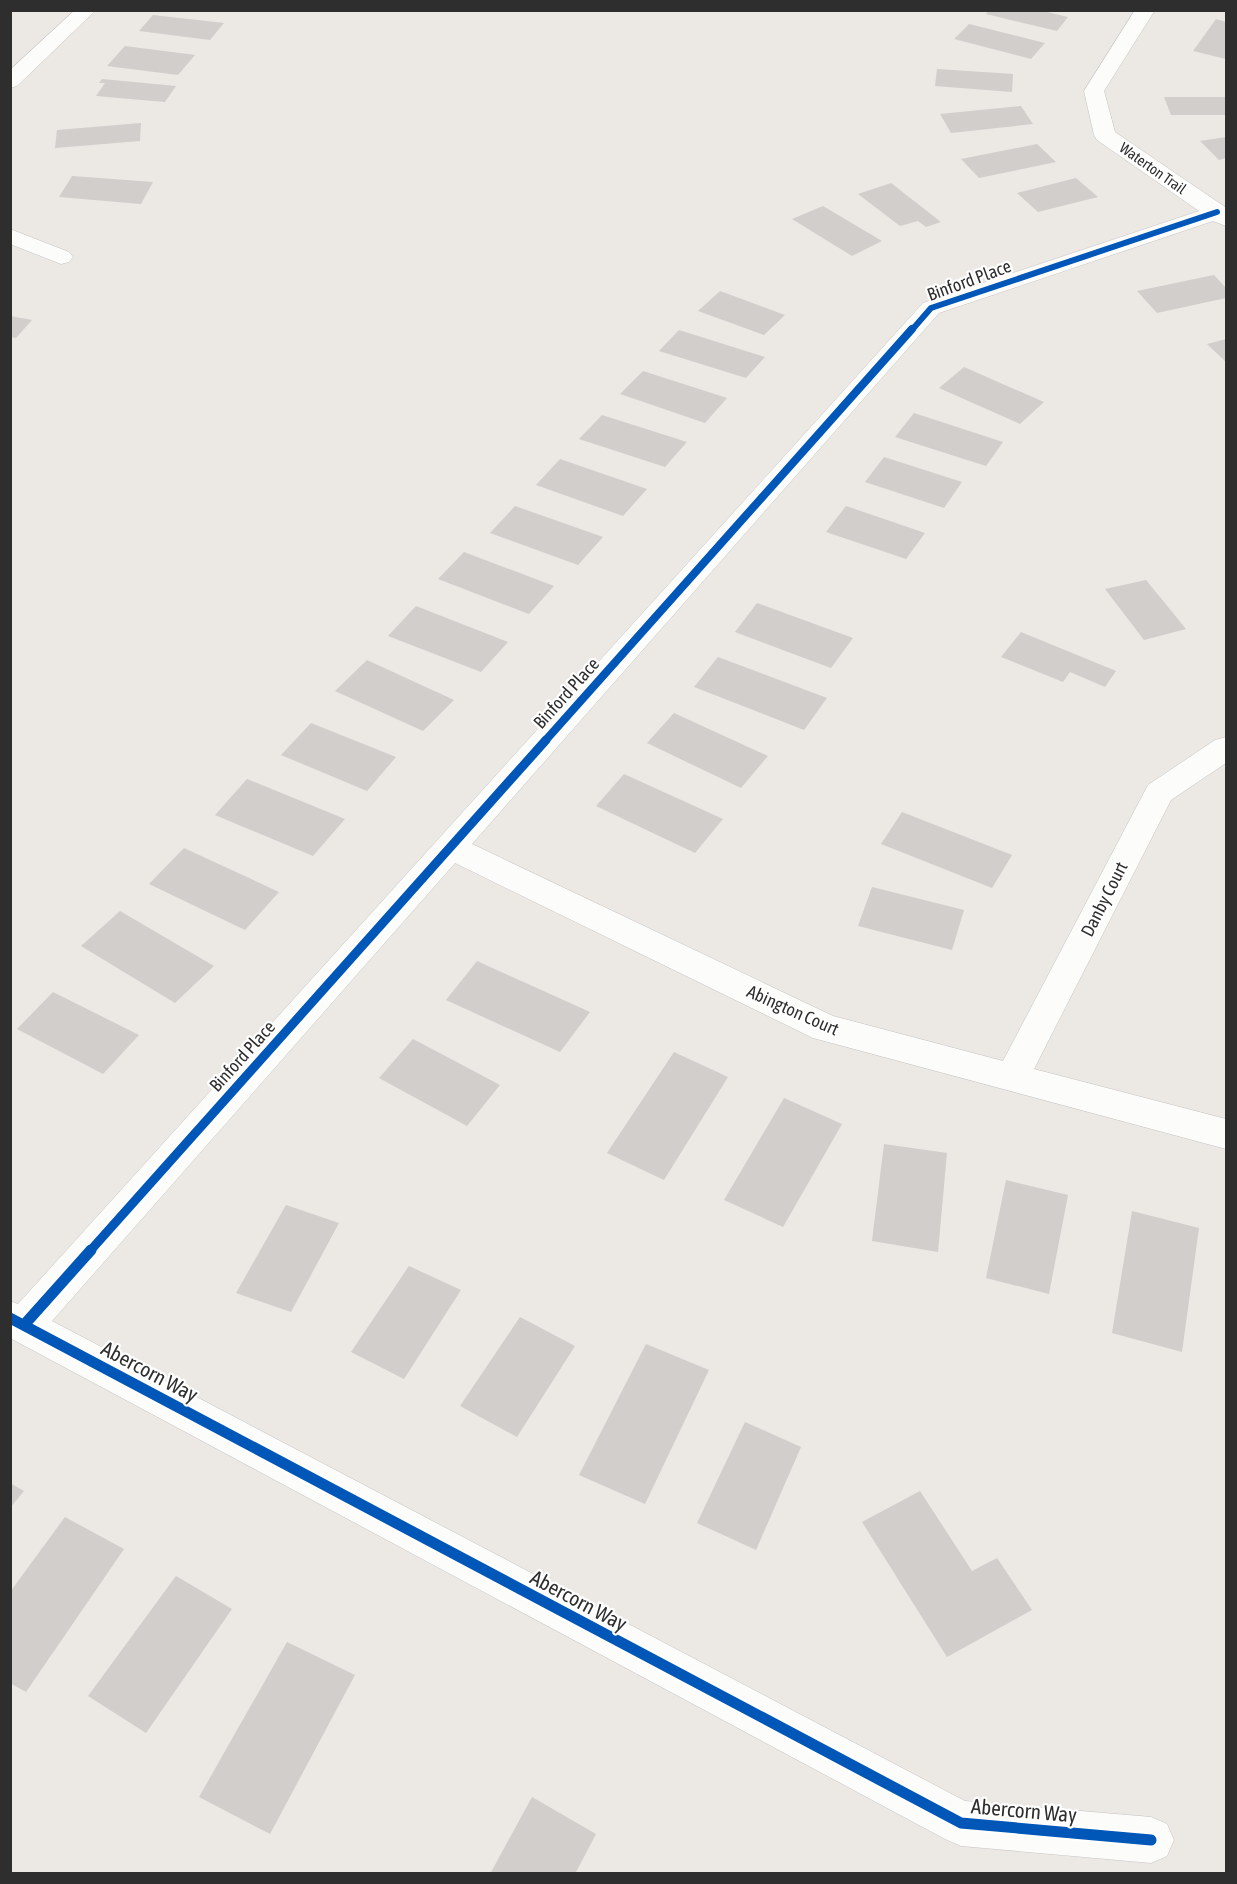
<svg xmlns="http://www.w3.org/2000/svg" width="1237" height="1884" font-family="'Asap Condensed',sans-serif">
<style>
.building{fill:#d1cecb}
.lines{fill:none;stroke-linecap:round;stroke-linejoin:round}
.minor-casing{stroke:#c5c4c5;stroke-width:1}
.minor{fill:#fcfcfb;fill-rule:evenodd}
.cycleway-far3-casing{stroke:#fff;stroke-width:8}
.cycleway-far2-casing{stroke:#fff;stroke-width:10}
.cycleway-far1-casing{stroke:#fff;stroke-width:13}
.cycleway-casing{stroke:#fff;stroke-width:15}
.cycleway-far3{stroke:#0057b8;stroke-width:6}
.cycleway-far2{stroke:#0057b8;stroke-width:8}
.cycleway-far1{stroke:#0057b8;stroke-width:9}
.cycleway{stroke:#0057b8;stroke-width:11}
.labels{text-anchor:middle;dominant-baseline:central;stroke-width:4.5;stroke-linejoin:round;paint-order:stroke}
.far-street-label{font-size:15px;fill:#2e2e2e;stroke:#fff}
.street-label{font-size:18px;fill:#2e2e2e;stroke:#fff}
.near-street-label{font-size:21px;fill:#2e2e2e;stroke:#fff}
</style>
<rect width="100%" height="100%" fill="#ece8e4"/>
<path class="building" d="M989,10H1039L1068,17L1057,31L986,14Z
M153,15L224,23L210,40L139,31Z
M1216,19L1226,22V59L1193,51Z
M969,24L1045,43L1031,59L954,39Z
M125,46L195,55L178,75L107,66Z
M937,69L1013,74L1012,92L935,86Z
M102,79L176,86L165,102L96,96L105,83H99Z
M1164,97H1226V115H1171Z
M1021,106L1033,124L951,133L940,114Z
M141,123L140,141L55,148L57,130Z
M1226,137V158L1219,160L1200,141Z
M1037,144L1056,162L979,178L961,159Z
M72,176L153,182L141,204L59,197Z
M1076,178L1098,197L1038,212L1017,193Z
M891,183L941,222L926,227L918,221L900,226L858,194Z
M823,206L882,241L852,256L792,219Z
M1214,275L1226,288V298L1157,313L1137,291Z
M720,291L785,315L764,335L698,311Z
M10,316L32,320L16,338L10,337Z
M679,330L765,357L746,378L659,351Z
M1226,339V362L1207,344Z
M964,367L1044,402L1020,424L939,388Z
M643,371L727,398L705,423L620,394Z
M914,413L1003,442L986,466L895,437Z
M602,415L687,442L665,467L579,439Z
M884,457L962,482L944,508L865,482Z
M560,459L647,489L623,516L536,485Z
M515,506L603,537L578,565L490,533Z
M846,506L925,533L906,559L826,532Z
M464,552L554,586L529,614L438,579Z
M1146,580L1186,629L1144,640L1105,589Z
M757,603L853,638L831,668L735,632Z
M416,606L508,642L481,672L388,636Z
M1021,632L1116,671L1105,687L1070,672L1063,682L1001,657Z
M718,657L827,698L804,730L694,687Z
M367,660L454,700L423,731L335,691Z
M674,713L768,756L741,788L647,743Z
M311,723L396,757L367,791L281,755Z
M624,774L723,819L695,853L596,806Z
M247,779L345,819L313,856L215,815Z
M902,812L1012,855L992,888L881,844Z
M184,848L279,892L245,930L149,884Z
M872,887L964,910L952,950L858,926Z
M120,911L214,966L175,1003L81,946Z
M477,961L590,1012L560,1052L446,1000Z
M53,992L139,1035L103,1074L17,1029Z
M413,1039L500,1085L467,1126L379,1078Z
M674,1052L728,1077L664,1180L607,1153Z
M784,1098L842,1124L783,1227L724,1200Z
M884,1144L947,1153L938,1252L872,1241Z
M1006,1180L1068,1195L1049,1294L986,1278Z
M286,1205L339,1223L291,1312L236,1293Z
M1132,1211L1199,1228L1182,1352L1112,1333Z
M409,1266L461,1290L404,1379L351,1352Z
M520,1317L575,1346L517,1437L460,1406Z
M646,1344L709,1370L645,1504L579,1475Z
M745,1422L801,1447L756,1550L697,1523Z
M10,1483L24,1491L10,1508Z
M920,1491L972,1571L997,1558L1032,1610L947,1657L862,1522Z
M65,1517L124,1549L26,1692L10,1683V1592Z
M176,1576L232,1609L146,1733L88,1696Z
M287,1642L355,1675L270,1834L199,1797Z
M532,1797L596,1834L575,1874H490Z"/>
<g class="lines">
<defs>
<path id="minor" d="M75,10H96L17,86L10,88V70Z
M1135,10H1155L1104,91L1115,132L1225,207L1226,226L1213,221L939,313L472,844L833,1016L1003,1061L1148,785L1215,740L1226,737V763L1171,800L1034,1069L1226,1119V1149L813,1038L455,863L52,1321L965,1801L1151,1817L1167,1824L1174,1840L1167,1856L1151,1863L961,1846L945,1839L10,1338V1301L18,1304L923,303L1199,211L1097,140L1094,135L1084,91Z
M10,229L69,252L73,257L69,262L61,264L10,244Z"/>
</defs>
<use href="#minor" class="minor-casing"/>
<use href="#minor" class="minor"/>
<defs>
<path id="cycleway-far3" d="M911,331L931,308L1217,212"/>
<path id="cycleway-far2" d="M545,741L912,329"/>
<path id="cycleway-far1" d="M90,1251L546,740"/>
<path id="cycleway" d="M10,1318L961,1823L1151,1840
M24,1325L91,1250"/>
</defs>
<use href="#cycleway-far3" class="cycleway-far3-casing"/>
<use href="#cycleway-far2" class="cycleway-far2-casing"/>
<use href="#cycleway-far1" class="cycleway-far1-casing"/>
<use href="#cycleway" class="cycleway-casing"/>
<use href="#cycleway-far3" class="cycleway-far3"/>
<use href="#cycleway-far2" class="cycleway-far2"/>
<use href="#cycleway-far1" class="cycleway-far1"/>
<use href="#cycleway" class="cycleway"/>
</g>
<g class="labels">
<g class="far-street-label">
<text transform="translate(1153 168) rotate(35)">Waterton Trail</text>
</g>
<g class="street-label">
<text transform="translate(969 280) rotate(-20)">Binford Place</text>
<text transform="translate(566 693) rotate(-48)">Binford Place</text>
<text transform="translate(1104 899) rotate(-63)">Danby Court</text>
<text transform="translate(793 1010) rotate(24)">Abington Court</text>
<text transform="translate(242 1056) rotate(-48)">Binford Place</text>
</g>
<g class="near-street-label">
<text transform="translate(150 1371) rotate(28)">Abercorn Way</text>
<text transform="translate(579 1600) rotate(28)">Abercorn Way</text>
<text transform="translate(1024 1810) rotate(5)">Abercorn Way</text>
</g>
</g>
<rect width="1237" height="1884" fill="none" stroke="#2e2e2e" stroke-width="24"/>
</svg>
